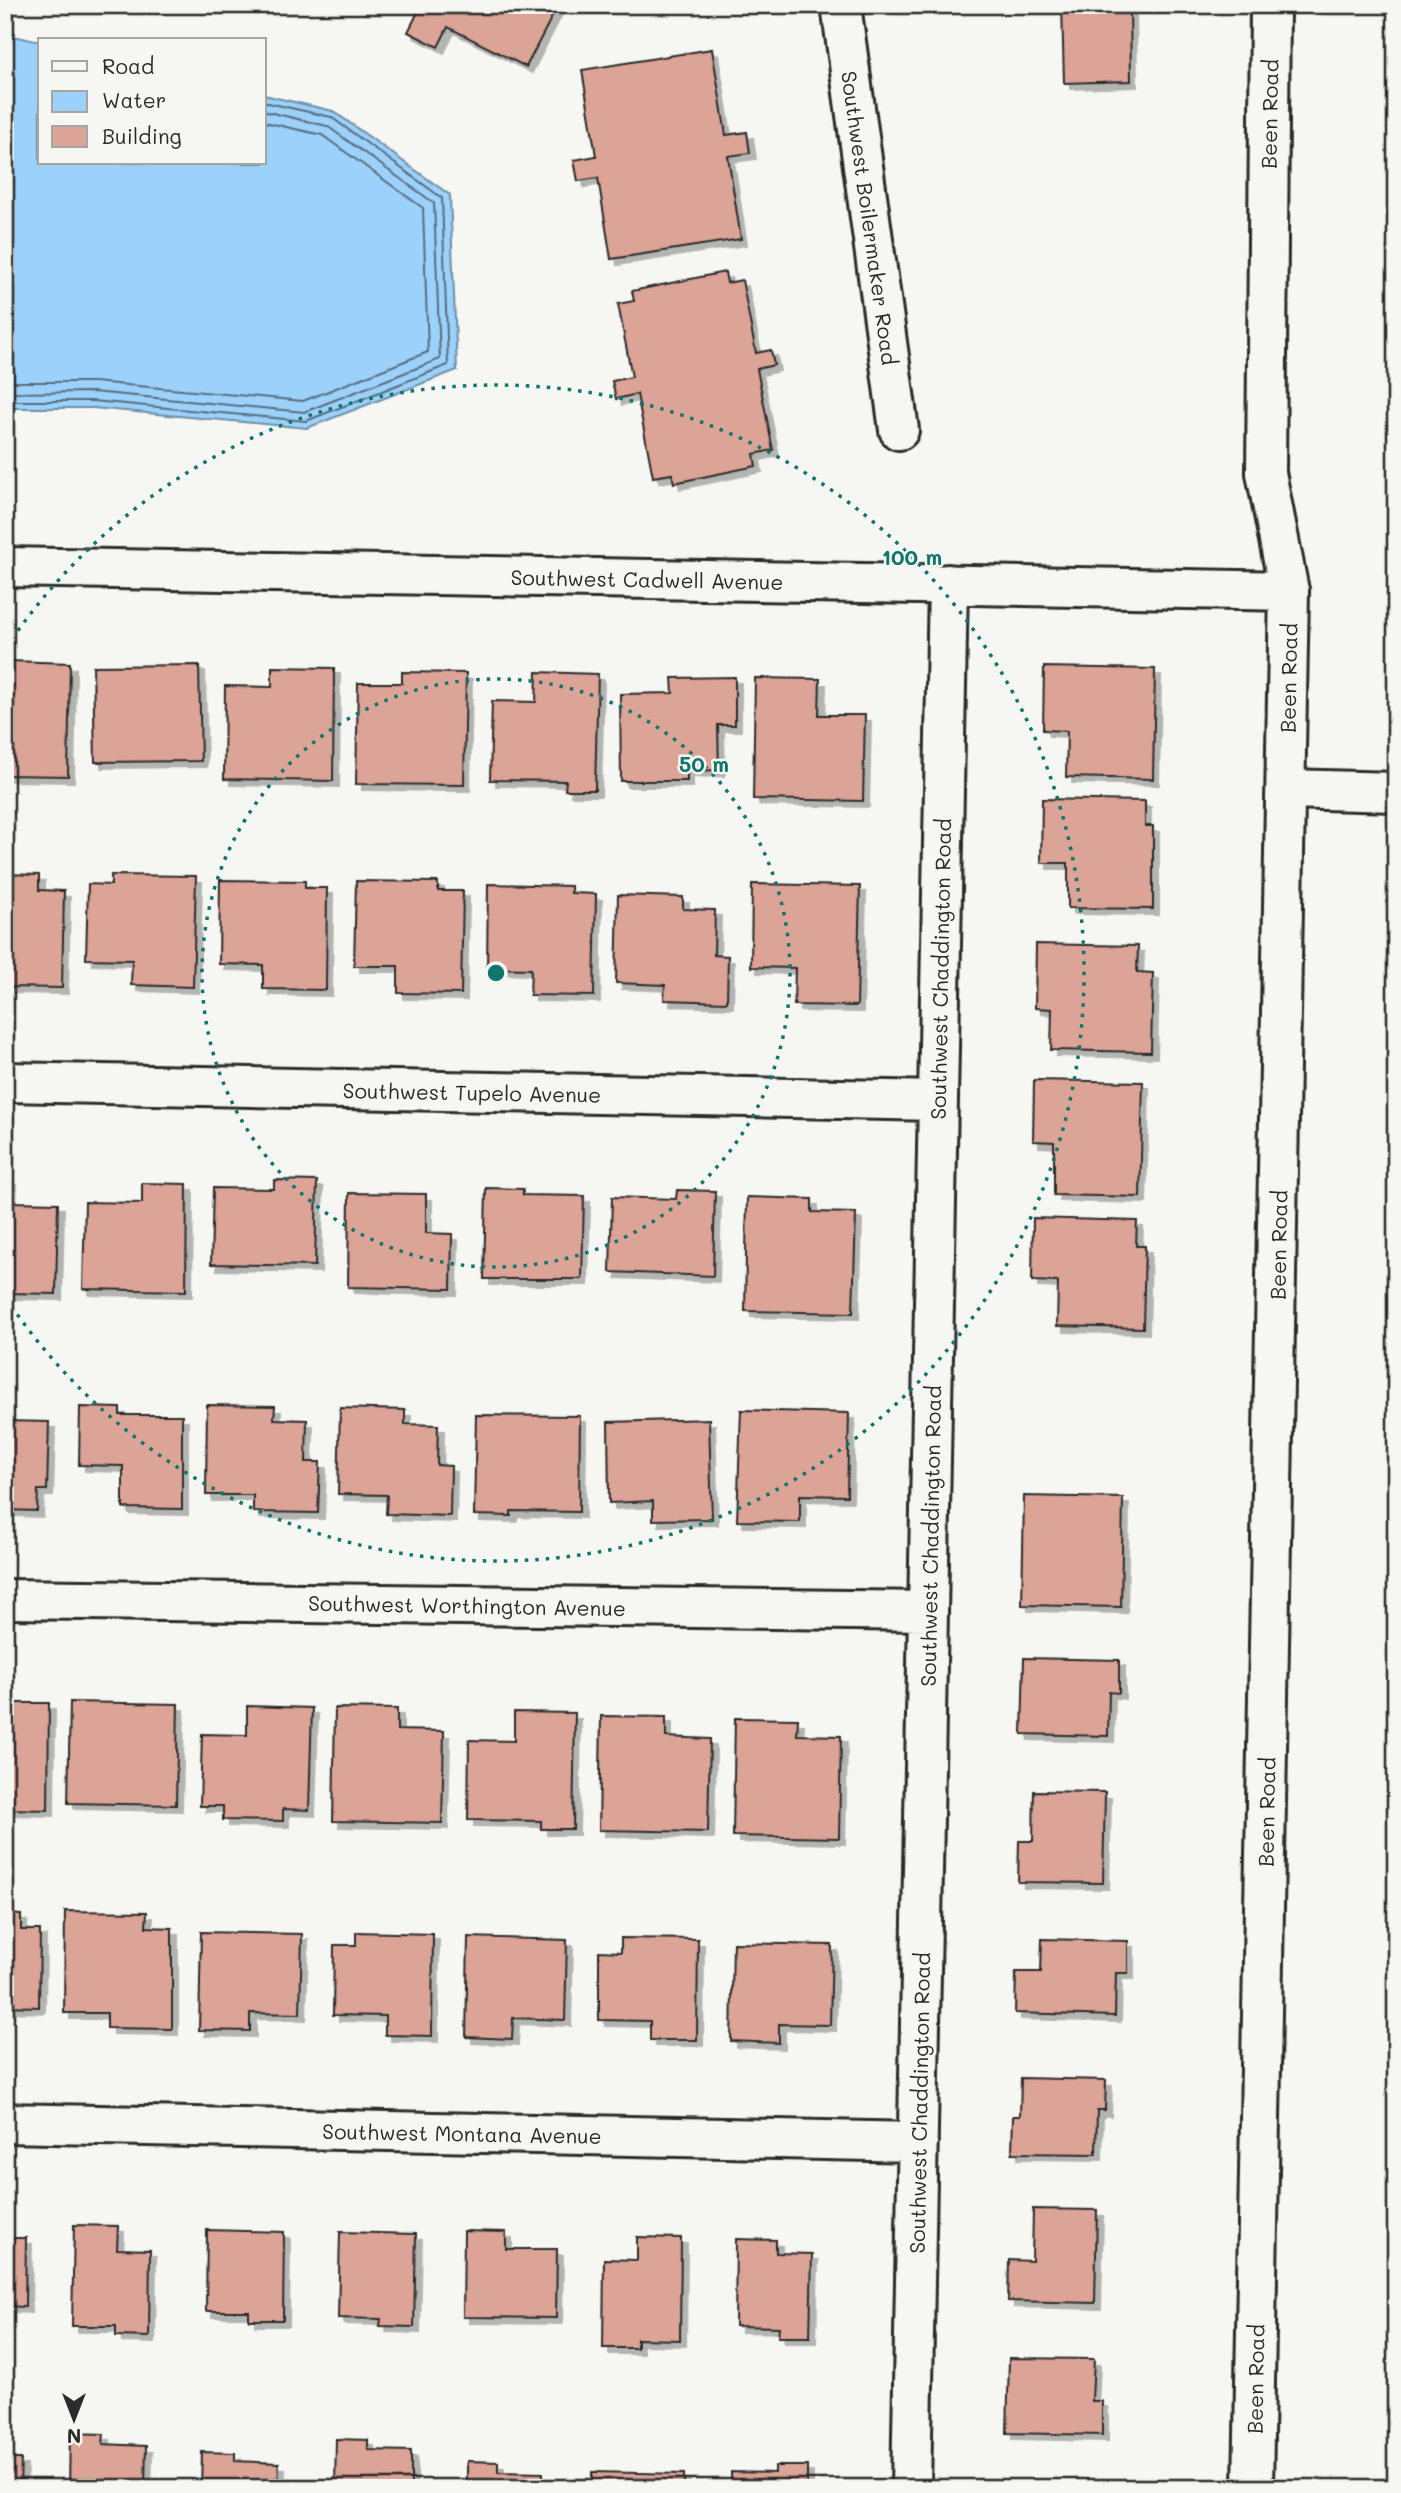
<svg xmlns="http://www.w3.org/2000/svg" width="1401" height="2493" font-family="Mali,sans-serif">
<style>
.water{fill:#9bd1fa;stroke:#6e8fa7;stroke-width:2}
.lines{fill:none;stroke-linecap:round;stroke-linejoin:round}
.shore{stroke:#586d7e;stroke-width:2}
.building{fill:#dca397;stroke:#2b2b2b;stroke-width:2;filter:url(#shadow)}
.street-casing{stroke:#2b2b2b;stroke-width:44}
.secondary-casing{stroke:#2b2b2b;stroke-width:44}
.street{stroke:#f6f6f2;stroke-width:38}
.secondary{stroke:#f6f6f2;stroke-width:38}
.ring{fill:none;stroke:#0f766e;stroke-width:3.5;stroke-dasharray:3.5 7}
.labels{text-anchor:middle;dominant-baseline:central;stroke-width:5;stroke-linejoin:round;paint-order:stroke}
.street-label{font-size:21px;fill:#2b2b2b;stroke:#f6f6f2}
.centre{fill:#0f766e;stroke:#f6f6f2;stroke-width:3.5}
.ring-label{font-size:21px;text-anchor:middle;font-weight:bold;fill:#0f766e;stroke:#f6f6f2;stroke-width:5;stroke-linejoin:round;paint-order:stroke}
</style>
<defs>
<filter id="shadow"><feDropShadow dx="6" dy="6" stdDeviation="0" flood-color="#0004"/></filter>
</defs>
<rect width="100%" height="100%" fill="#f6f6f2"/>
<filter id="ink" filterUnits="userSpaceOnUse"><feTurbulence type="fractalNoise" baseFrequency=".0143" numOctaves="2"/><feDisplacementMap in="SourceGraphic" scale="14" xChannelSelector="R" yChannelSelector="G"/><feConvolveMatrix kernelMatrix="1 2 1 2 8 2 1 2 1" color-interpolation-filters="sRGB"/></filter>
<g filter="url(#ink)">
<path class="water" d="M5,34L40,42V163H264V95L333,111L450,195L457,370L307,428L93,408H5Z"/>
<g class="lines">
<path class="shore" d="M5,382H94L303,401L428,352L423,208L322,135L264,122
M5,393L93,392L304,412L440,359L434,203L327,126L264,111
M5,401H93L306,421L448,365L442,198L331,117L264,102"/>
</g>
<path class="building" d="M409,5H558L526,67L448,27L438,47L408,32L419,10Z
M1062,5H1130L1131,81L1064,83Z
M712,49L726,135L747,132L750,153L728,156L741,239L611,259L598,178L578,181L574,160L596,156L582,70Z
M725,272L727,283L742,280L756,353L771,350L774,365L757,369L773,450L754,454L756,466L674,483L672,474L653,477L637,394L616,399L612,381L632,377L618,304L634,301L632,291Z
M9,661L70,663L68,776L5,775V681H9Z
M199,665L201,761L95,762L93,666Z
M272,667L334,668L333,781L224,779L225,686L272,687Z
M1044,667L1155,669L1153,779L1066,777L1067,731L1043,730Z
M402,672L466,673L464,785L356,784L358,683H402Z
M537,672L598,674L595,790H565L566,781L490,780L492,701L536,702Z
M735,677V725H718L719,770L687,771V781H621L620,694L673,693L672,678Z
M755,678L820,679L819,715H865L863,801L753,799Z
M1042,799L1145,801V826H1153V909L1068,908V863H1041Z
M5,874L39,875V890L64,891L62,988L5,987Z
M111,875L196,876L193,987L131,985L132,960L86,959L88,884L111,885Z
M220,880L305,881V888H327L326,990L263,989V965L219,964Z
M356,881L438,882V891H463L461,994L398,993V966H354Z
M488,884L571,886V893L596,894L594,996L530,995L531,969L487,968Z
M752,884L860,886L857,1006L794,1005L795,968L751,967Z
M618,895L683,897V909L715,910L714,955L728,956L727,1002L664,1000L665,985L616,983Z
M1036,944L1138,946L1137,972L1153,973L1151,1052L1051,1050L1052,1009L1035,1008Z
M1034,1080L1143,1082L1140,1197L1054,1195V1142L1033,1141Z
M5,1179H11L10,1202L58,1203L56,1294L5,1293Z
M274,1180L317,1181L315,1266L211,1264L213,1188L274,1189Z
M142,1183L187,1184L186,1291L83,1289L85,1202L142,1203Z
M486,1188L523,1189V1195L584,1196L582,1279H484Z
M677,1190L715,1191L713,1276L610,1272L612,1197L676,1199Z
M349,1193L426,1194V1233L452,1234L451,1289L348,1287Z
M747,1197L812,1199V1212L856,1213L853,1313L745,1311Z
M1033,1218L1137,1221L1136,1246H1145L1143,1328L1057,1326L1058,1282L1032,1281Z
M207,1405L275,1406L274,1419L307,1420L306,1462H320L318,1513L253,1512V1495H206Z
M80,1407L120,1408V1415H182V1509L123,1508V1466L79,1465Z
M340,1408L405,1410V1424L438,1425L437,1465L451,1466L450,1516L386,1514L387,1495L338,1494Z
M741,1410L849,1413L847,1496L800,1495V1522L737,1521Z
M476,1415L580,1416L579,1512L511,1511V1516L474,1515Z
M709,1419L712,1519L653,1520V1501L609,1503L608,1422Z
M5,1421L49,1422L47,1490H38L37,1511L6,1510Z
M1024,1496L1123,1498L1121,1607L1022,1605Z
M1024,1658L1119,1660V1693L1109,1692L1108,1736L1022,1734Z
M70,1702L178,1704L176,1805L68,1803Z
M5,1703H49L48,1810L5,1809Z
M247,1706L312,1708L309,1810L283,1809V1821L223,1820V1806H200L202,1734L247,1735Z
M335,1708L397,1709V1730L444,1731L442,1823L333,1821Z
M514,1712L575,1713L573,1829H541V1821L468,1820L469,1740L514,1741Z
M601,1716L666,1717V1737L710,1739L708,1832L599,1830Z
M735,1718L798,1719L797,1735L841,1736L839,1838L733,1836Z
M1034,1791L1105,1792L1103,1883L1018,1882L1019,1841H1033Z
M65,1911L147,1912L146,1927L172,1928V2029L107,2028V2013H64Z
M5,1914L21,1915V1930H40L39,2007L5,2006Z
M201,1932L302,1934L300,2014L250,2013V2031L199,2030Z
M356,1932L433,1934L432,2036L385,2035V2016L333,2015L334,1945H356Z
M468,1937L567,1940L565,2020L513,2018L512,2039L466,2037Z
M621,1938L698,1939L697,2040H650V2021L599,2020V1951L621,1952Z
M1042,1939L1128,1941V1973H1116L1115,2016L1015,2013L1016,1972H1041Z
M733,1943L832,1945L830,2025L779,2024V2043L731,2041Z
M1021,2078L1106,2080L1105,2110H1097L1096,2154L1012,2153L1013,2116H1020Z
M1033,2209L1097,2210L1095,2303L1008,2301L1009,2260L1032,2261Z
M74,2225L118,2226L117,2249L150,2250L149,2337L116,2336V2326H72Z
M207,2230L284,2232L283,2320H249V2311H206Z
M464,2231L506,2232V2249H557L556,2318L463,2317Z
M340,2232L416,2234L414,2327L380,2326L381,2319L338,2318Z
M637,2237L681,2238L680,2340L637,2339V2348H603L604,2259L637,2260Z
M5,2238H26L25,2307L5,2306Z
M736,2239L776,2240V2253L812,2254L810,2337H778L779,2327L735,2326Z
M1009,2358L1094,2359L1092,2401H1102V2435L1007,2433Z
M70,2433L104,2434L103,2444L146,2446L145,2488H69Z
M336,2439L368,2440V2450L411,2451V2488H335Z
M202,2452L235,2453V2461L279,2463L278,2488H201Z
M5,2459H21L20,2488H5Z
M467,2461L498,2462V2472L543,2473V2488H467Z
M775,2466H807V2488H731V2472L775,2473Z
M592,2472L684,2474V2488H592Z"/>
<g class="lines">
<defs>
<path id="street" d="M841,5L899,430
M5,567L1289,591
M1287,789L1396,792
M5,1082L938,1101
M5,1599L928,1611
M5,2123L918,2142
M911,2488L948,584"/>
<path id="secondary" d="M1253,2488L1289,591L1266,473L1270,5"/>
</defs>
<use href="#street" class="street-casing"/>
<use href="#secondary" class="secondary-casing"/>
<use href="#street" class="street"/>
<use href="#secondary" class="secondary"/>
</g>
</g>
<g class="ring">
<circle cx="496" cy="973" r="294"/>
<path d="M6 648A588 588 0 1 1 6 1298"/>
</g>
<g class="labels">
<g class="street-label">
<text transform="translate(1269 114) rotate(-89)">Been Road</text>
<text transform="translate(870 218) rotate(82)">Southwest Boilermaker Road</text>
<text transform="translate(647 579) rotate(1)">Southwest Cadwell Avenue</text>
<text transform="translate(1288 678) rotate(-89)">Been Road</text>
<text transform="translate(940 969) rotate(-89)">Southwest Chaddington Road</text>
<text transform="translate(472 1092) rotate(1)">Southwest Tupelo Avenue</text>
<text transform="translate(1278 1245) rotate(-89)">Been Road</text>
<text transform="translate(930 1536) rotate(-89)">Southwest Chaddington Road</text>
<text transform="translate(467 1605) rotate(1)">Southwest Worthington Avenue</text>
<text transform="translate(1266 1812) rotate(-89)">Been Road</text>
<text transform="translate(919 2103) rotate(-89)">Southwest Chaddington Road</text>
<text transform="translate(462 2133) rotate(1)">Southwest Montana Avenue</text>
<text transform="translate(1255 2379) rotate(-89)">Been Road</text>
</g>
</g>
<circle cx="496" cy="973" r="10" class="centre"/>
<g class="ring-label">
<text x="912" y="565">100 m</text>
<text x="704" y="772">50 m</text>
</g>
<rect width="1401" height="2493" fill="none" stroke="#f6f6f2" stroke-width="28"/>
<rect x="14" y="14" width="1373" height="2465" fill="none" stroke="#2b2b2b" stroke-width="2.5" filter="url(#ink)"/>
<rect x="38" y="38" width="228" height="126" fill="#f6f6f2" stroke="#a5a5a2" stroke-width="2"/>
<rect x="52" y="61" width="35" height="10" fill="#f6f6f2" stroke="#a5a5a2" stroke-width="2"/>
<text x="102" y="74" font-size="21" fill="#2b2b2b">Road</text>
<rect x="52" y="91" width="35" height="21" fill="#9bd1fa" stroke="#a5a5a2" stroke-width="2"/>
<text x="102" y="108" font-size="21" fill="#2b2b2b">Water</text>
<rect x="52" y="126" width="35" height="21" fill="#dca397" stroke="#a5a5a2" stroke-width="2"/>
<text x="102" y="144" font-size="21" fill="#2b2b2b">Building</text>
<g transform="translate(74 2419) rotate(180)" stroke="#f6f6f2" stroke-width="5" paint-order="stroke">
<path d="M0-5L12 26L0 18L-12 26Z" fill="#2b2b2b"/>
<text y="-10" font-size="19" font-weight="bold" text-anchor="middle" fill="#2b2b2b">N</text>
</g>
</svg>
